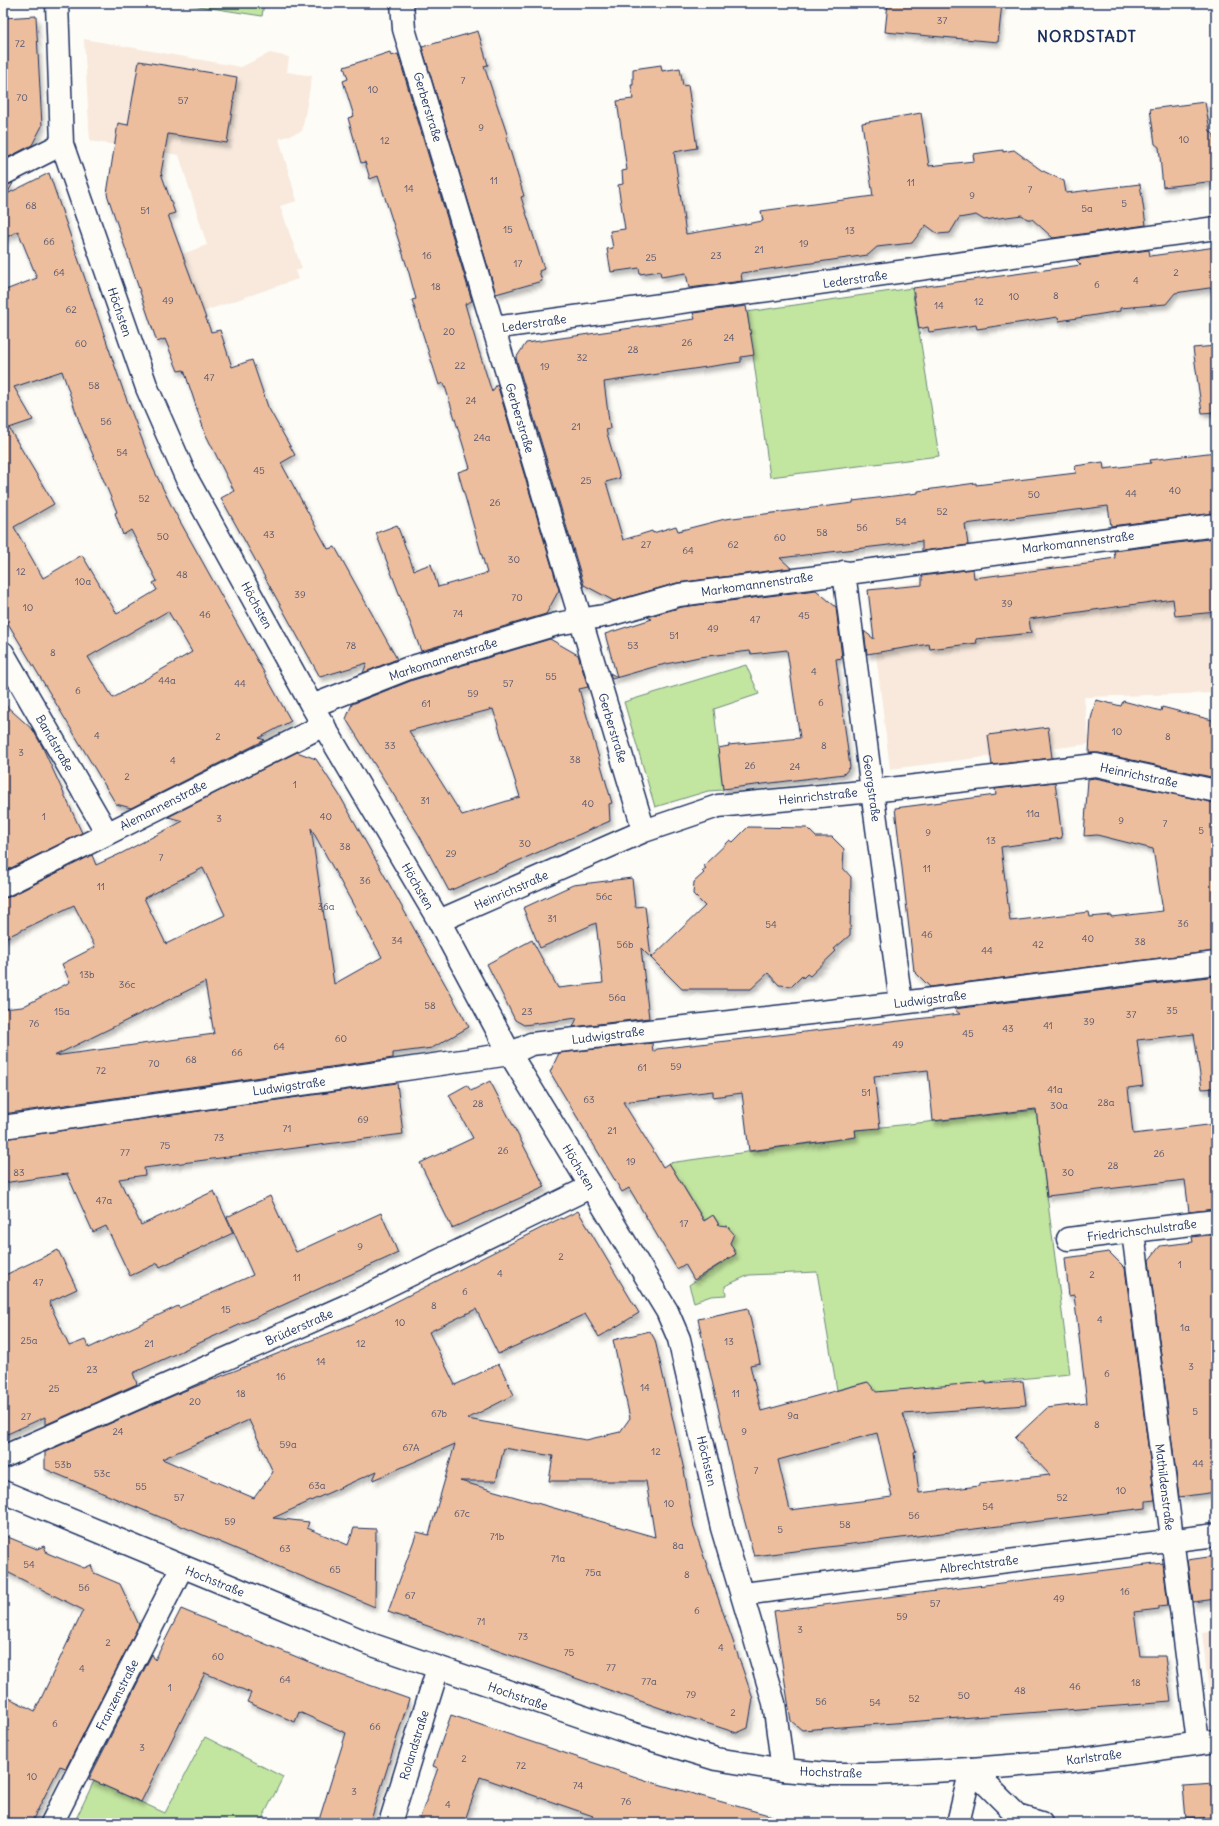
<svg xmlns="http://www.w3.org/2000/svg" width="1219" height="1826" font-family="Delius,sans-serif">
<style>
.built{fill:#f8e9dc}
.green{fill:#c2e59f;stroke:#6e8a7e}
.building{fill:#edbe9d;stroke:#1b2f5e;fill-rule:evenodd;filter:url(#shadow)}
.lines{fill:none;stroke-linecap:round;stroke-linejoin:round}
.minor-casing{stroke:#1b2f5e;stroke-width:25}
.major-casing{stroke:#1b2f5e;stroke-width:25}
.minor{stroke:#fdfcf7;stroke-width:22}
.major{stroke:#fdfcf7;stroke-width:22}
.labels{text-anchor:middle;dominant-baseline:central;stroke-width:4;stroke-linejoin:round;paint-order:stroke}
.number-label{font-size:10px;fill:#50536e}
.street-label{font-size:12px;fill:#1b2f5e;stroke:#fdfcf7}
.district-label{font-size:16px;font-weight:bold;letter-spacing:1px;fill:#1b2f5e;stroke:#fdfcf7}
</style>
<defs>
<filter id="shadow"><feDropShadow dx="2.5" dy="4.5" stdDeviation="2" flood-color="#0004"/></filter>
</defs>
<rect width="100%" height="100%" fill="#fdfcf7"/>
<filter id="ink" filterUnits="userSpaceOnUse"><feTurbulence type="fractalNoise" baseFrequency=".025" numOctaves="2"/><feDisplacementMap in="SourceGraphic" scale="8" xChannelSelector="R" yChannelSelector="G"/><feConvolveMatrix kernelMatrix="1 2 1 2 8 2 1 2 1" color-interpolation-filters="sRGB"/></filter>
<g filter="url(#ink)">
<path class="built" d="M84,39L241,67L270,53L289,57L287,72L312,76L302,131L279,139L297,201L280,206L302,269L295,271L298,279L152,329L133,272L207,245L179,155L90,141Z
M1216,545V693L1084,697L1089,744L890,769L868,589Z
M1216,1631V1698L1210,1699L1202,1633Z"/>
<path class="green" d="M179,3H264L262,16Z
M912,288L939,456L770,477L747,312Z
M746,665L759,694L714,709L723,790L708,791L655,807L624,702Z
M1036,1110L1070,1374L876,1393L867,1382L837,1390L817,1272L749,1275L725,1286L726,1295L711,1296L694,1302L689,1285L736,1254L714,1216L704,1220L669,1163L855,1137V1130Z
M205,1737L283,1777L260,1823H74L94,1781L165,1813Z"/>
<path class="building" d="M888,3H1002L998,42L885,32Z
M36,16L42,126L32,145L3,160V18Z
M478,31L488,65L484,66L508,137H506L524,196L521,197L544,269L539,271L542,281L496,294L422,47Z
M390,52L391,56L398,54L472,301L465,304L477,345L492,392L497,384L559,590L546,614L421,651L376,533L397,525L414,570L431,564L438,587L487,573L458,472L470,468L444,383L439,385L412,300L416,299L409,273L378,176L370,179L365,162L361,163L348,118L354,116L343,81L348,79L344,67Z
M139,61L237,77L227,143L168,134L161,173L175,213L168,215L211,332L220,330L232,367L252,360L268,407L295,455L281,463L328,549L335,547L397,659L363,673L367,663L320,677L221,498L234,491L205,433L184,370L178,371L165,339L157,342L107,194L118,123L128,125Z
M661,65L662,71L680,68L683,86L688,85L697,148L674,152L686,234L763,221L761,211L873,196L862,123L921,113L929,166L974,161L973,154L1003,150V152L1014,150L1041,170L1064,181L1066,193L1140,184L1146,225L1053,238L1032,219H1027L1022,215L984,220L976,215L959,218L950,233L938,234L926,225L912,243L877,247L868,255L741,273L742,281L689,288L686,273L661,277L660,271L640,274L639,268L611,272L607,249L613,248L610,231L625,229L618,185L623,184L622,171L627,170L617,101L633,99L631,85H633V69Z
M1205,102L1210,131L1214,135L1216,152V181L1163,187L1159,147L1155,144L1150,109Z
M49,173L123,390L153,468L172,507L291,721L259,738L265,740L131,808L116,804L3,615V291L37,278L18,231L3,239V186L13,183L7,194ZM62,371L80,424L117,512L115,513L123,535L131,530L157,581L153,583L157,590L117,614L82,555L43,578L14,527L54,504L9,428L33,420L14,387ZM168,611L192,652L113,698L88,657Z
M1216,247V287L1175,293L1166,304L1120,308V311L1059,321L1058,317L977,329L976,325L929,332L928,327L919,329L913,288L1081,265L1076,260L1149,250L1150,256Z
M746,306L754,355L741,357V362L604,382L610,429L606,430L620,478L606,482L623,540L652,531L653,533L676,526L678,531L725,519L853,503V501L918,493V491L976,483V485L1076,473L1075,466L1103,462L1104,469L1151,463L1150,460L1216,452V513L1111,526L1108,506L965,524L968,545L922,551V541L780,558L791,568L677,583L614,601L584,585L516,358L526,343L695,319L693,313Z
M1216,346V412L1202,413L1193,348Z
M1216,538V612L1175,616L1173,599L1029,619L1031,633L976,639L977,643L930,649L929,644L867,654L864,631L874,639L868,590L922,585V576L973,569L974,578L1095,563V561L1115,558L1114,551Z
M816,590L836,607L842,658L836,659L850,767L844,774L723,789L718,748L729,746L728,745L800,738L787,650L751,654L750,651L699,657L657,666L612,679L610,673L617,677L605,634L652,619L647,617L682,607Z
M550,639L578,655L588,687L579,689L612,803L609,804L610,821L449,891L419,835L346,719L352,704L413,680ZM493,709L520,797L462,815L409,731Z
M1096,700L1121,706L1123,701L1161,711L1162,707L1216,721V778L1099,753H1089L1091,719Z
M3,703L33,730L42,746L82,833L3,872Z
M1048,727L1052,758L992,765L988,735Z
M297,752L316,759L340,796L469,1027L432,1048L393,1053V1058L3,1114V1009L22,1007L70,982L62,964L95,947L74,905L3,939V898L9,897L92,855L96,865L122,853L183,821L168,817ZM311,828L382,957L334,984ZM203,868L225,915L166,944L144,898ZM205,982L214,1034L54,1056Z
M1095,778L1216,803V951L930,987L914,971L895,808L996,795L995,789L1055,782L1062,838L1001,847L1010,921L1089,912L1090,917L1111,915V917L1163,911L1153,849L1097,835L1084,836L1088,779Z
M748,827L807,828L816,837H832L844,849L843,868L851,877L850,935L834,949L836,951L810,976L807,974L803,978L802,976L792,986L779,985L768,973L751,989H682L641,948L649,1018L573,1027L577,1018L524,1025L515,1020L487,964L532,940L558,988L603,983L596,923L540,948L523,908L573,885L632,878L635,907L645,906L651,958L705,906L693,894L694,882L704,873L702,871L706,868L703,866L730,840L733,842Z
M1216,976V1088L1202,1089L1194,1034L1137,1040L1143,1086L1128,1088L1133,1134L1216,1124V1209L1189,1212L1185,1180L1047,1196L1036,1109L933,1121L928,1070L874,1076L880,1128L855,1130L856,1137L749,1151L742,1093L713,1097V1091L623,1102L663,1167L669,1163L704,1221L713,1215L719,1225L727,1226L734,1234L730,1243L736,1254L694,1280L685,1264L677,1269L629,1188L622,1192L550,1072L559,1053L652,1043L653,1052L657,1049L960,1014L954,1009Z
M490,1081L545,1187L452,1228L420,1163L473,1138L449,1095L467,1085L471,1091Z
M397,1083L403,1134L144,1168L145,1175L119,1179L141,1225L214,1191L233,1233L160,1267L158,1263L130,1276L106,1226L93,1232L67,1174L3,1183V1139Z
M270,1196L296,1252L381,1213L398,1253L133,1373L137,1384L45,1425V1417L3,1436V1276L58,1250L77,1289L49,1302L69,1346L85,1340L89,1348L178,1306L179,1308L253,1275L227,1217Z
M578,1211L639,1313L599,1337L585,1314L498,1354L476,1309L429,1332L455,1385L499,1364L514,1395L467,1419L586,1440L620,1432L630,1418L613,1340L650,1331L655,1340L673,1420L684,1470L694,1528L753,1699L748,1728L737,1733L663,1709L388,1612L417,1532L429,1535L455,1444L373,1480L377,1471L273,1518L309,1522L307,1528L348,1545L354,1528L376,1529L375,1607L45,1469V1452L184,1391L352,1324L561,1218L562,1219ZM249,1420L273,1472L254,1498L162,1459ZM504,1448L553,1456L549,1481H646L655,1537L460,1481H496Z
M1216,1234V1492L1179,1497L1149,1260L1160,1246L1193,1242L1192,1237Z
M1109,1252L1125,1268L1155,1500L1146,1501V1508L754,1556L739,1500L698,1319L748,1308L760,1363L750,1365L761,1411L868,1382L876,1392L986,1382V1384L1023,1381L1026,1405L903,1414L916,1451L914,1452L919,1493L979,1486V1483L1050,1475L1015,1438L1047,1408L1087,1403L1074,1295L1069,1296L1065,1258ZM877,1433L892,1497L790,1510L778,1460Z
M3,1535L37,1549L44,1546L47,1553L84,1568L91,1565L94,1573L120,1584L139,1625L66,1768L60,1766L31,1823H3V1695L35,1711L83,1610L3,1570Z
M1216,1556V1599L1193,1602L1187,1560Z
M1163,1563L1168,1605L1159,1606V1609L1134,1612L1140,1656H1165L1171,1702L802,1730L791,1721L774,1611Z
M181,1609L338,1674L409,1699L370,1823H318L346,1733L299,1712L295,1722L247,1702L251,1693L205,1673L141,1802L89,1779L152,1654L155,1660Z
M451,1715L651,1782L772,1816L771,1823H589L593,1816L480,1777L464,1823H418L438,1768L433,1766Z
M1216,1784V1817L1186,1819L1183,1786Z"/>
<g class="lines">
<defs>
<path id="minor" d="M57,3L62,144L147,388L186,477L312,706L439,921L510,1054L667,1311L679,1339L722,1528L774,1703L783,1770
M402,3L404,29L644,831
M3,174L62,144
M494,328L1216,228
M844,572L872,791L901,1003
M3,653L107,833
M312,706L409,668L557,624L609,615L679,595L1216,525
M3,886L324,725
M439,921L644,831L718,806L872,791L1096,765L1216,791
M3,1127L510,1054L531,1044L901,1003L1216,963
M1133,1232L1198,1742
M1068,1239L1216,1221
M3,1457L346,1306L590,1187
M743,1594L1216,1535
M971,1769L1018,1816L1041,1823
M52,1823L182,1567
M390,1823L438,1668
M958,1823L971,1769"/>
<path id="major" d="M3,1492L370,1644L627,1732L716,1759L783,1770L829,1774H875L971,1769L1071,1761L1216,1741"/>
</defs>
<use href="#minor" class="minor-casing"/>
<use href="#major" class="major-casing"/>
<use href="#minor" class="minor"/>
<use href="#major" class="major"/>
</g>
</g>
<g class="labels">
<g class="number-label">
<text x="942" y="20">37</text>
<text x="20" y="43">72</text>
<text x="463" y="80">7</text>
<text x="373" y="89">10</text>
<text x="22" y="97">70</text>
<text x="183" y="100">57</text>
<text x="481" y="127">9</text>
<text x="1184" y="139">10</text>
<text x="385" y="140">12</text>
<text x="494" y="180">11</text>
<text x="911" y="182">11</text>
<text x="409" y="188">14</text>
<text x="1030" y="189">7</text>
<text x="972" y="195">9</text>
<text x="1124" y="203">5</text>
<text x="31" y="205">68</text>
<text x="1087" y="208">5a</text>
<text x="145" y="210">51</text>
<text x="508" y="229">15</text>
<text x="850" y="230">13</text>
<text x="49" y="241">66</text>
<text x="804" y="243">19</text>
<text x="759" y="249">21</text>
<text x="427" y="255">16</text>
<text x="716" y="255">23</text>
<text x="651" y="257">25</text>
<text x="518" y="263">17</text>
<text x="59" y="272">64</text>
<text x="1176" y="272">2</text>
<text x="1136" y="280">4</text>
<text x="1097" y="284">6</text>
<text x="436" y="286">18</text>
<text x="1056" y="295">8</text>
<text x="1014" y="296">10</text>
<text x="168" y="300">49</text>
<text x="979" y="301">12</text>
<text x="939" y="305">14</text>
<text x="71" y="309">62</text>
<text x="449" y="331">20</text>
<text x="729" y="337">24</text>
<text x="687" y="342">26</text>
<text x="81" y="343">60</text>
<text x="633" y="349">28</text>
<text x="582" y="357">32</text>
<text x="460" y="365">22</text>
<text x="545" y="366">19</text>
<text x="209" y="377">47</text>
<text x="94" y="385">58</text>
<text x="471" y="400">24</text>
<text x="106" y="421">56</text>
<text x="576" y="426">21</text>
<text x="482" y="437">24a</text>
<text x="122" y="452">54</text>
<text x="259" y="470">45</text>
<text x="586" y="480">25</text>
<text x="1175" y="490">40</text>
<text x="1131" y="493">44</text>
<text x="1034" y="494">50</text>
<text x="144" y="498">52</text>
<text x="495" y="502">26</text>
<text x="942" y="511">52</text>
<text x="901" y="521">54</text>
<text x="862" y="527">56</text>
<text x="822" y="532">58</text>
<text x="269" y="534">43</text>
<text x="163" y="536">50</text>
<text x="780" y="537">60</text>
<text x="646" y="544">27</text>
<text x="733" y="544">62</text>
<text x="688" y="550">64</text>
<text x="514" y="559">30</text>
<text x="21" y="571">12</text>
<text x="182" y="574">48</text>
<text x="83" y="581">10a</text>
<text x="300" y="594">39</text>
<text x="517" y="597">70</text>
<text x="1007" y="603">39</text>
<text x="28" y="607">10</text>
<text x="458" y="613">74</text>
<text x="205" y="614">46</text>
<text x="804" y="615">45</text>
<text x="755" y="619">47</text>
<text x="713" y="628">49</text>
<text x="674" y="635">51</text>
<text x="351" y="645">78</text>
<text x="633" y="645">53</text>
<text x="53" y="652">8</text>
<text x="814" y="671">4</text>
<text x="551" y="676">55</text>
<text x="167" y="680">44a</text>
<text x="240" y="683">44</text>
<text x="508" y="683">57</text>
<text x="78" y="690">6</text>
<text x="473" y="693">59</text>
<text x="821" y="702">6</text>
<text x="426" y="703">61</text>
<text x="1117" y="731">10</text>
<text x="97" y="735">4</text>
<text x="218" y="736">2</text>
<text x="1168" y="736">8</text>
<text x="390" y="745">33</text>
<text x="824" y="745">8</text>
<text x="21" y="752">3</text>
<text x="575" y="759">38</text>
<text x="173" y="760">4</text>
<text x="750" y="765">26</text>
<text x="795" y="766">24</text>
<text x="127" y="776">2</text>
<text x="295" y="784">1</text>
<text x="425" y="800">31</text>
<text x="588" y="803">40</text>
<text x="1033" y="813">11a</text>
<text x="44" y="816">1</text>
<text x="326" y="816">40</text>
<text x="219" y="818">3</text>
<text x="1121" y="820">9</text>
<text x="1165" y="823">7</text>
<text x="1201" y="830">5</text>
<text x="928" y="832">9</text>
<text x="991" y="840">13</text>
<text x="525" y="843">30</text>
<text x="345" y="846">38</text>
<text x="451" y="853">29</text>
<text x="161" y="857">7</text>
<text x="927" y="868">11</text>
<text x="365" y="880">36</text>
<text x="101" y="886">11</text>
<text x="604" y="896">56c</text>
<text x="326" y="906">36a</text>
<text x="552" y="918">31</text>
<text x="1183" y="923">36</text>
<text x="771" y="924">54</text>
<text x="927" y="934">46</text>
<text x="1088" y="938">40</text>
<text x="397" y="940">34</text>
<text x="1140" y="941">38</text>
<text x="625" y="944">56b</text>
<text x="1038" y="944">42</text>
<text x="987" y="950">44</text>
<text x="87" y="974">13b</text>
<text x="127" y="984">36c</text>
<text x="617" y="997">56a</text>
<text x="430" y="1005">58</text>
<text x="1172" y="1010">35</text>
<text x="62" y="1011">15a</text>
<text x="527" y="1011">23</text>
<text x="1131" y="1014">37</text>
<text x="1089" y="1021">39</text>
<text x="34" y="1023">76</text>
<text x="1048" y="1025">41</text>
<text x="1008" y="1028">43</text>
<text x="968" y="1033">45</text>
<text x="341" y="1038">60</text>
<text x="898" y="1044">49</text>
<text x="279" y="1046">64</text>
<text x="237" y="1052">66</text>
<text x="191" y="1059">68</text>
<text x="154" y="1063">70</text>
<text x="676" y="1066">59</text>
<text x="642" y="1067">61</text>
<text x="101" y="1070">72</text>
<text x="1055" y="1089">41a</text>
<text x="866" y="1092">51</text>
<text x="589" y="1099">63</text>
<text x="1106" y="1102">28a</text>
<text x="478" y="1103">28</text>
<text x="1059" y="1105">30a</text>
<text x="363" y="1119">69</text>
<text x="287" y="1128">71</text>
<text x="612" y="1130">21</text>
<text x="219" y="1137">73</text>
<text x="165" y="1145">75</text>
<text x="503" y="1150">26</text>
<text x="125" y="1152">77</text>
<text x="1159" y="1153">26</text>
<text x="631" y="1161">19</text>
<text x="1113" y="1165">28</text>
<text x="19" y="1172">83</text>
<text x="1068" y="1172">30</text>
<text x="104" y="1200">47a</text>
<text x="684" y="1223">17</text>
<text x="360" y="1246">9</text>
<text x="561" y="1256">2</text>
<text x="1180" y="1264">1</text>
<text x="500" y="1273">4</text>
<text x="1092" y="1274">2</text>
<text x="297" y="1277">11</text>
<text x="38" y="1282">47</text>
<text x="465" y="1291">6</text>
<text x="434" y="1305">8</text>
<text x="226" y="1309">15</text>
<text x="1100" y="1319">4</text>
<text x="400" y="1322">10</text>
<text x="1185" y="1327">1a</text>
<text x="29" y="1340">25a</text>
<text x="729" y="1341">13</text>
<text x="149" y="1343">21</text>
<text x="361" y="1343">12</text>
<text x="321" y="1361">14</text>
<text x="1191" y="1366">3</text>
<text x="92" y="1369">23</text>
<text x="1107" y="1373">6</text>
<text x="281" y="1376">16</text>
<text x="645" y="1387">14</text>
<text x="54" y="1388">25</text>
<text x="241" y="1393">18</text>
<text x="736" y="1393">11</text>
<text x="195" y="1401">20</text>
<text x="1195" y="1411">5</text>
<text x="439" y="1413">67b</text>
<text x="793" y="1415">9a</text>
<text x="26" y="1416">27</text>
<text x="1097" y="1424">8</text>
<text x="118" y="1431">24</text>
<text x="744" y="1431">9</text>
<text x="288" y="1444">59a</text>
<text x="411" y="1447">67A</text>
<text x="656" y="1451">12</text>
<text x="1198" y="1463">44</text>
<text x="63" y="1464">53b</text>
<text x="756" y="1470">7</text>
<text x="102" y="1473">53c</text>
<text x="317" y="1485">63a</text>
<text x="141" y="1486">55</text>
<text x="1121" y="1490">10</text>
<text x="179" y="1497">57</text>
<text x="1062" y="1497">52</text>
<text x="669" y="1503">10</text>
<text x="988" y="1506">54</text>
<text x="462" y="1513">67c</text>
<text x="914" y="1515">56</text>
<text x="230" y="1521">59</text>
<text x="845" y="1524">58</text>
<text x="780" y="1529">5</text>
<text x="497" y="1536">71b</text>
<text x="678" y="1545">8a</text>
<text x="285" y="1548">63</text>
<text x="558" y="1558">71a</text>
<text x="29" y="1564">54</text>
<text x="335" y="1569">65</text>
<text x="593" y="1572">75a</text>
<text x="687" y="1574">8</text>
<text x="84" y="1587">56</text>
<text x="1125" y="1591">16</text>
<text x="410" y="1595">67</text>
<text x="1059" y="1598">49</text>
<text x="935" y="1603">57</text>
<text x="697" y="1610">6</text>
<text x="902" y="1616">59</text>
<text x="481" y="1621">71</text>
<text x="800" y="1629">3</text>
<text x="523" y="1636">73</text>
<text x="108" y="1642">2</text>
<text x="721" y="1647">4</text>
<text x="569" y="1652">75</text>
<text x="218" y="1656">60</text>
<text x="611" y="1667">77</text>
<text x="82" y="1668">4</text>
<text x="285" y="1679">64</text>
<text x="649" y="1681">77a</text>
<text x="1136" y="1682">18</text>
<text x="1075" y="1686">46</text>
<text x="170" y="1687">1</text>
<text x="1020" y="1690">48</text>
<text x="691" y="1694">79</text>
<text x="964" y="1695">50</text>
<text x="914" y="1698">52</text>
<text x="821" y="1701">56</text>
<text x="875" y="1702">54</text>
<text x="733" y="1712">2</text>
<text x="55" y="1723">6</text>
<text x="375" y="1726">66</text>
<text x="142" y="1747">3</text>
<text x="464" y="1758">2</text>
<text x="521" y="1765">72</text>
<text x="32" y="1776">10</text>
<text x="578" y="1785">74</text>
<text x="354" y="1791">3</text>
<text x="626" y="1801">76</text>
<text x="448" y="1804">4</text>
</g>
<g class="street-label">
<text transform="translate(428 107) rotate(73)">Gerberstraße</text>
<text transform="translate(855 279) rotate(-8)">Lederstraße</text>
<text transform="translate(120 312) rotate(71)">Höchsten</text>
<text transform="translate(534 323) rotate(-8)">Lederstraße</text>
<text transform="translate(520 418) rotate(73)">Gerberstraße</text>
<text transform="translate(1078 542) rotate(-7)">Markomannenstraße</text>
<text transform="translate(757 584) rotate(-8)">Markomannenstraße</text>
<text transform="translate(257 605) rotate(61)">Höchsten</text>
<text transform="translate(443 659) rotate(-18)">Markomannenstraße</text>
<text transform="translate(613 728) rotate(73)">Gerberstraße</text>
<text transform="translate(55 743) rotate(60)">Bandstraße</text>
<text transform="translate(1139 775) rotate(12)">Heinrichstraße</text>
<text transform="translate(872 788) rotate(82)">Georgstraße</text>
<text transform="translate(818 796) rotate(-6)">Heinrichstraße</text>
<text transform="translate(163 805) rotate(-27)">Alemannenstraße</text>
<text transform="translate(418 886) rotate(60)">Höchsten</text>
<text transform="translate(511 890) rotate(-24)">Heinrichstraße</text>
<text transform="translate(930 999) rotate(-7)">Ludwigstraße</text>
<text transform="translate(608 1035) rotate(-7)">Ludwigstraße</text>
<text transform="translate(289 1086) rotate(-8)">Ludwigstraße</text>
<text transform="translate(579 1167) rotate(59)">Höchsten</text>
<text transform="translate(1142 1230) rotate(-7)">Friedrichschulstraße</text>
<text transform="translate(299 1327) rotate(-24)">Brüderstraße</text>
<text transform="translate(707 1461) rotate(77)">Höchsten</text>
<text transform="translate(1165 1487) rotate(83)">Mathildenstraße</text>
<text transform="translate(979 1564) rotate(-7)">Albrechtstraße</text>
<text transform="translate(215 1581) rotate(22)">Hochstraße</text>
<text transform="translate(117 1695) rotate(-63)">Franzenstraße</text>
<text transform="translate(518 1696) rotate(19)">Hochstraße</text>
<text transform="translate(414 1745) rotate(-73)">Rolandstraße</text>
<text transform="translate(1094 1757) rotate(-7)">Karlstraße</text>
<text transform="translate(831 1772) rotate(2)">Hochstraße</text>
</g>
<g class="district-label">
<text x="1087" y="36">NORDSTADT</text>
</g>
</g>
<rect width="1219" height="1826" fill="none" stroke="#fdfcf7" stroke-width="16"/>
<rect x="8" y="8" width="1203" height="1810" fill="none" stroke="#1b2f5e" stroke-width="1.5" filter="url(#ink)"/>
</svg>
